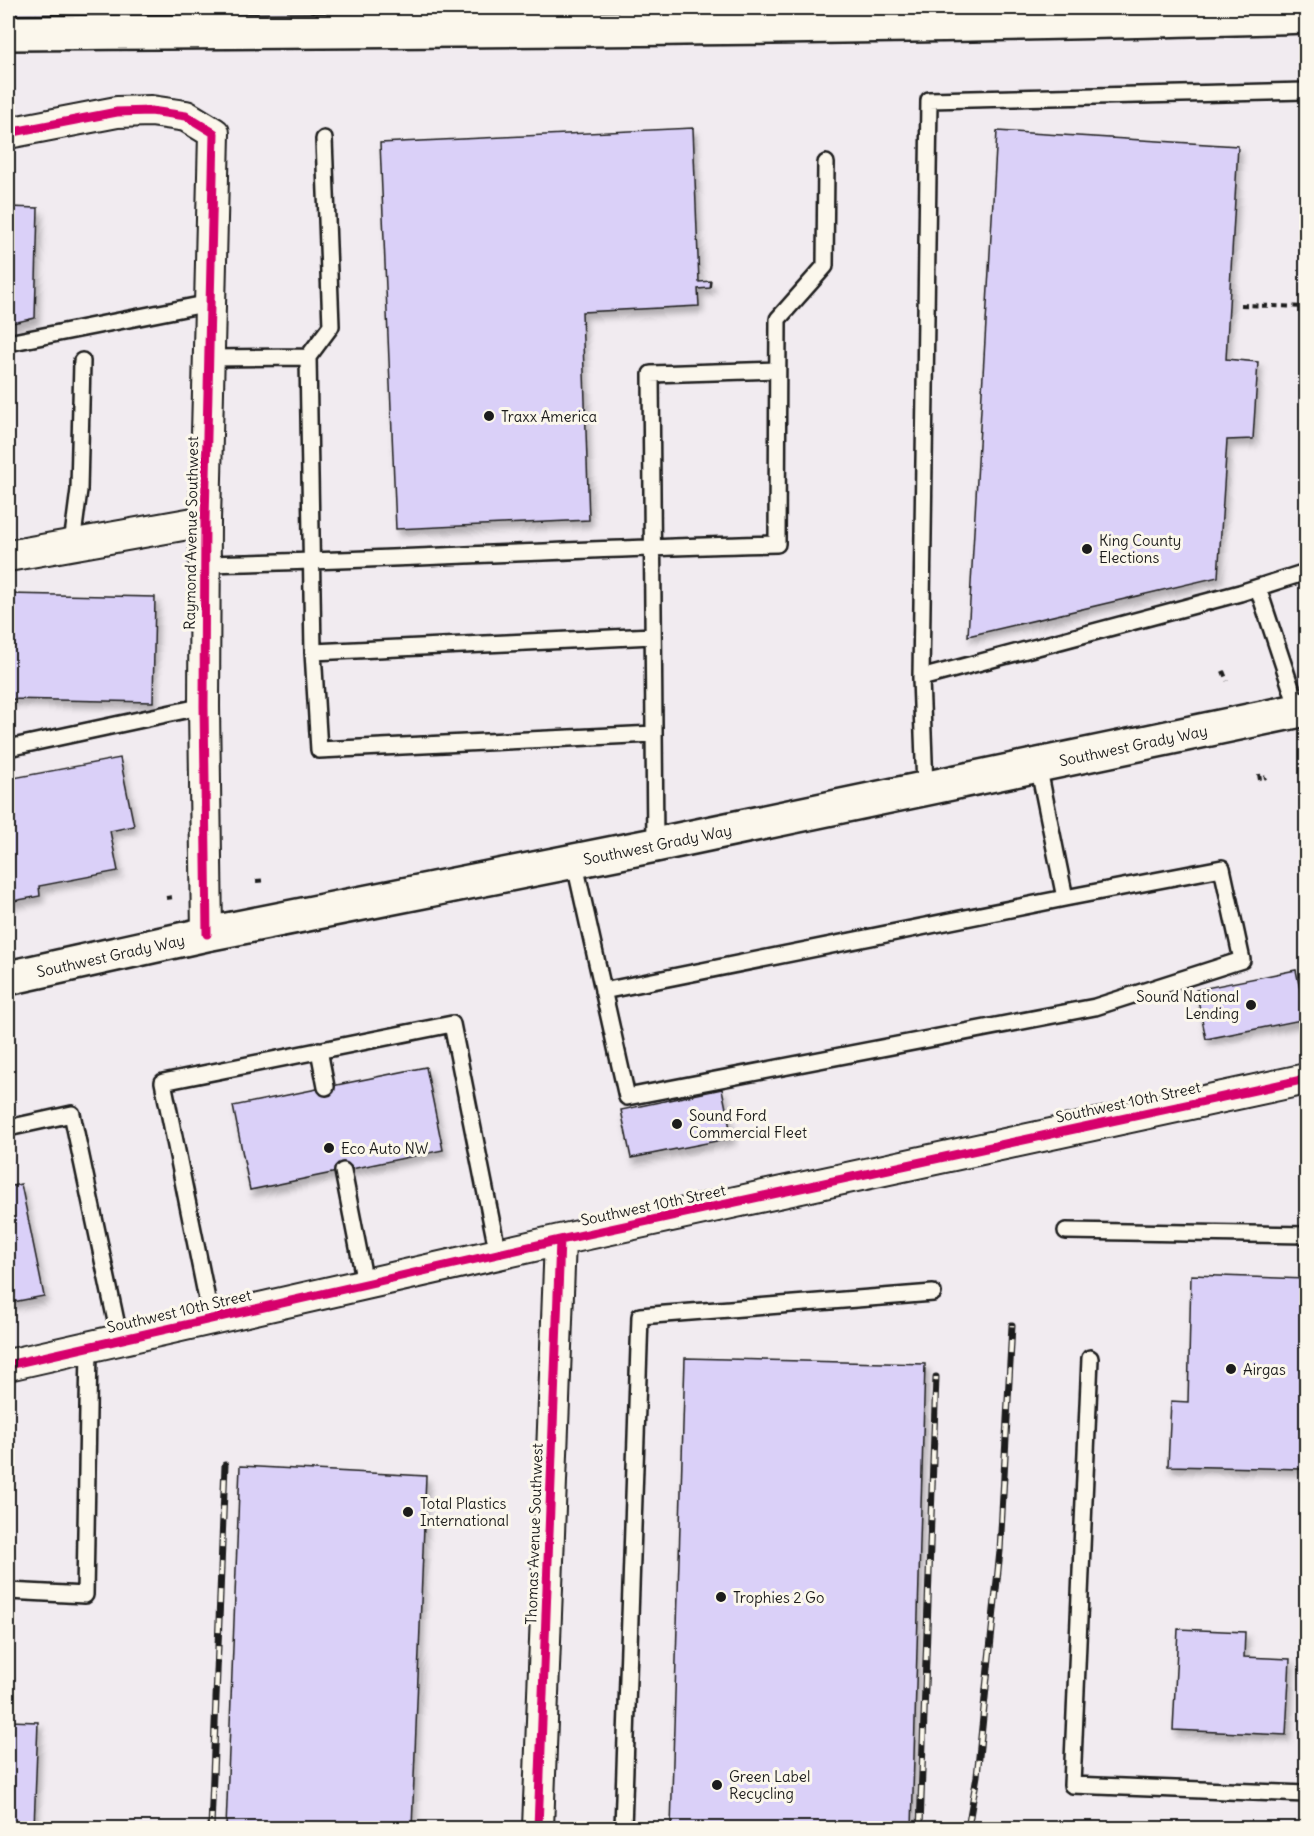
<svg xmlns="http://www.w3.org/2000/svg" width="1314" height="1836" font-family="Delius,sans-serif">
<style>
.building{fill:#dad0f8;stroke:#1c1c1c;stroke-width:1.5;filter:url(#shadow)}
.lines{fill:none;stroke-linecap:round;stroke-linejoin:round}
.lane-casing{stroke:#1c1c1c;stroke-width:20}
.street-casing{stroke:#1c1c1c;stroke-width:34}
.secondary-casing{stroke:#1c1c1c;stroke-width:38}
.highway-casing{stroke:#1c1c1c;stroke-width:38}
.path{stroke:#1c1c1c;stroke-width:4;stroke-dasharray:6 4.5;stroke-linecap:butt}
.lane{stroke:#fbf7ec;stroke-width:15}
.street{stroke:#fbf7ec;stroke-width:30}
.secondary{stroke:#fbf7ec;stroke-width:33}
.highway{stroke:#fbf7ec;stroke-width:33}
.rail-casing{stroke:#1c1c1c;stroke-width:7}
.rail{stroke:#fbf7ec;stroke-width:4.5;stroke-dasharray:14;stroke-linecap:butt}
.cycleway-casing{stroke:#fbf7ec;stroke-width:13}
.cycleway{stroke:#d6006c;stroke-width:9}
.poi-dot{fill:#1c1c1c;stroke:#fbf7ec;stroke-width:2}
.labels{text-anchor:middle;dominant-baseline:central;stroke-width:6;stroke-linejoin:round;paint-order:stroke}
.poi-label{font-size:15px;fill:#1c1c1c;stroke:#fbf7ec;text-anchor:start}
.street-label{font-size:15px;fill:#1c1c1c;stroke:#fbf7ec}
</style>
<defs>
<filter id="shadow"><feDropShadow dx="3.5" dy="6" stdDeviation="3" flood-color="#0004"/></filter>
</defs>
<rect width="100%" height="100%" fill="#f1ebf0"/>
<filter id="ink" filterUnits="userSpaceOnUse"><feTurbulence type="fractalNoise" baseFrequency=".0167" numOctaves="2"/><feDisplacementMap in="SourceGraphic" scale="12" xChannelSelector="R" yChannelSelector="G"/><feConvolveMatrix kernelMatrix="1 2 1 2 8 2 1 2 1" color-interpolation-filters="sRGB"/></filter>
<g filter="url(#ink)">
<path class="building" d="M693,128L699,282L711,281L710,288L698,289L699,306L582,312L589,520L396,529L380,143Z
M997,131L1238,146L1226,359L1258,362L1253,439L1227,440L1218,577L968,636Z
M8,207L38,208L35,318L8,324Z
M8,594L155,597L153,702L8,699Z
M120,758L134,826L110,831L118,871L39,886L40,896L8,902V779Z
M1296,970L1306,1019L1206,1039L1196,990Z
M426,1067L443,1150L250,1190L233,1106Z
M722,1089L732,1138L631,1158L621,1110Z
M21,1184L44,1296L8,1303V1187Z
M1191,1275L1306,1279L1303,1469L1168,1466L1171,1401L1188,1402Z
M685,1358L925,1364L912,1828H671Z
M240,1466L426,1476L412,1828H226Z
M1178,1629L1245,1632L1244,1657L1290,1659L1286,1735L1173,1730Z
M8,1721L38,1722L34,1828H8Z"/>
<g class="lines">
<defs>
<path id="lane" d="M8,343L210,303
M209,358L308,357
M72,544L79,490L82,361
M205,564C396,560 586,548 777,544L778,319L825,266L826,163
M1258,588L1299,712
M653,636L313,652L319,750L654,734
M313,652L308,357L331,326L324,139
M921,678L1240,593L1306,572
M8,748L204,706
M925,788L921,678L929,100L1306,91
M655,845L651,374L777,370
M574,860L627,1097L1095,1007L1242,960L1222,868L1065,898L1038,765
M603,991L1065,898
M319,1050L326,1087
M8,1128L72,1114L120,1340
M343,1171L365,1283
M1066,1231L1306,1235
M211,1319L163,1082L452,1024L498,1254
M1090,1358L1072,1785L1306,1794
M8,1591L85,1595L89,1347
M623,1828L640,1316L933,1293"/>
<path id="street" d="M8,133L117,112L151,111L186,116L214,133L205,521L204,706L207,934
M8,556L205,521
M8,1365L560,1240L1306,1079
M538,1828L560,1240"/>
<g id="secondary">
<path id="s1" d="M8,978L207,934L655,845L1306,709"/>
</g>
<path id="highway" d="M8,33C440,30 874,29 1306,16"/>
</defs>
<use href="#lane" class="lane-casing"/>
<use href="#street" class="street-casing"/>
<use href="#secondary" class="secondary-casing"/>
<use href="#highway" class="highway-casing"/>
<path class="path" d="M1241,305L1306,307
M1223,671L1227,681
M1259,774L1260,780L1266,777
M256,881L266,880
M166,898L173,897"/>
<use href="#lane" class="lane"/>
<use href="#street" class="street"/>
<use href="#secondary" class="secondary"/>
<use href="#highway" class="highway"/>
<defs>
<path id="rail" d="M211,1828L225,1465
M920,1828L936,1377
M968,1828L977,1776L1000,1551L1012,1325"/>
</defs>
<use href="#rail" class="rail-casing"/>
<use href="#rail" class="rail"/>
<defs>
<path id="cycleway" d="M8,133L117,112L151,111L186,116L214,133L205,521L204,706L207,934
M8,1365L560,1240L1306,1079
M538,1828L560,1240"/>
</defs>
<use href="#cycleway" class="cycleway-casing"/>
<use href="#cycleway" class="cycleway"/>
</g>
</g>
<g class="poi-dot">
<circle cx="489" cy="416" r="6"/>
<circle cx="1087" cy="549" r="6"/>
<circle cx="1251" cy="1005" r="6"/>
<circle cx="677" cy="1124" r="6"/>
<circle cx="329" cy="1148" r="6"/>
<circle cx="1231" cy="1369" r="6"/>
<circle cx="408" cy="1512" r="6"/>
<circle cx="721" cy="1597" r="6"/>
<circle cx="717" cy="1785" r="6"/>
</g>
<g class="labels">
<g class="poi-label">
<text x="501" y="416">Traxx America</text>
<text x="1099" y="540">King County<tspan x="1099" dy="17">Elections</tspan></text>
<text x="1239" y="996" text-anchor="end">Sound National<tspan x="1239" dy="17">Lending</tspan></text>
<text x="689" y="1115">Sound Ford<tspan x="689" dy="17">Commercial Fleet</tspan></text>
<text x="341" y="1148">Eco Auto NW</text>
<text x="1243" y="1369">Airgas</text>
<text x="420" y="1503">Total Plastics<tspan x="420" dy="17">International</tspan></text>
<text x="733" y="1597">Trophies 2 Go</text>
<text x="729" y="1776">Green Label<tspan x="729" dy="17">Recycling</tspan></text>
</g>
<g class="street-label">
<text transform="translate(191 533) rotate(-89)">Raymond Avenue Southwest</text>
<text stroke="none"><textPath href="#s1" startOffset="1149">Southwest Grady Way</textPath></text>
<text stroke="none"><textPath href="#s1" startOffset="663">Southwest Grady Way</textPath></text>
<text stroke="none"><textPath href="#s1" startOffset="105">Southwest Grady Way</textPath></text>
<text transform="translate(1128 1102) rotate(-12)">Southwest 10th Street</text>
<text transform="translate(653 1205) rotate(-12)">Southwest 10th Street</text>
<text transform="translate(179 1311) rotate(-13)">Southwest 10th Street</text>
<text transform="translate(534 1534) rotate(-88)">Thomas Avenue Southwest</text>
</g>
</g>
<rect width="1314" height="1836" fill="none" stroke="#fbf7ec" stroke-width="30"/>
<rect x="15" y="15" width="1284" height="1806" fill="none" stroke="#1c1c1c" stroke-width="2" filter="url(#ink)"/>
</svg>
